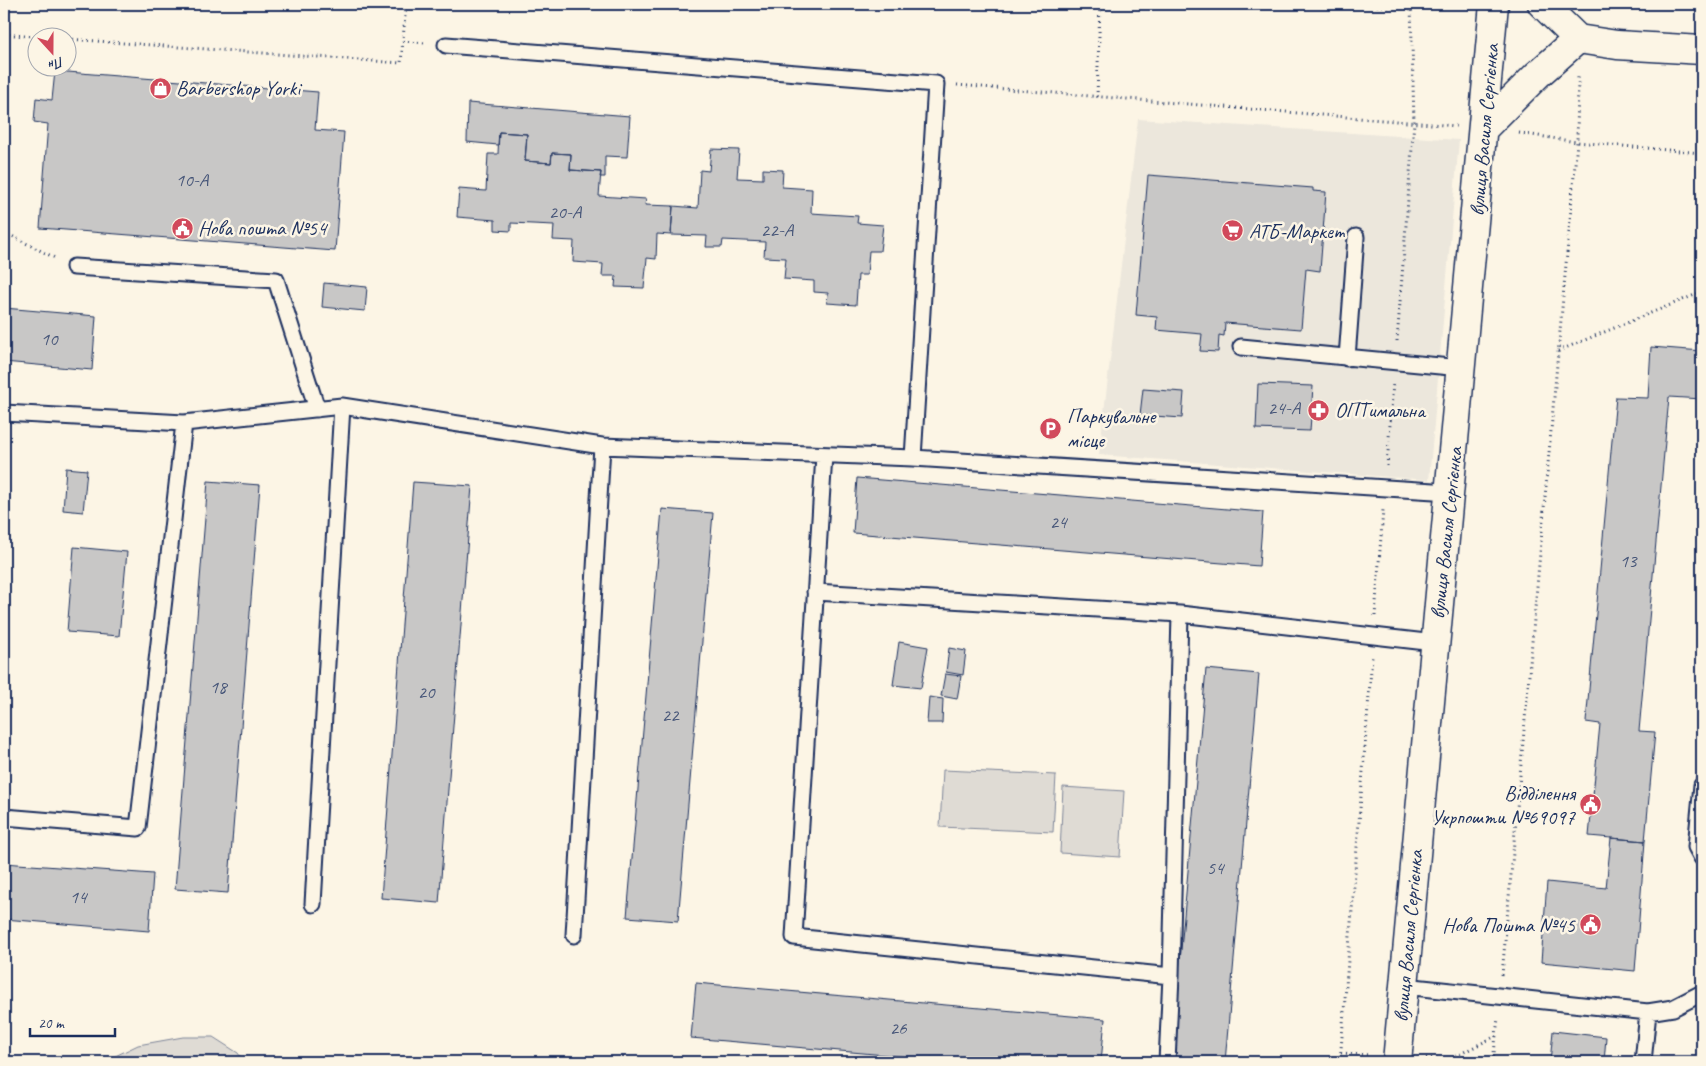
<svg xmlns="http://www.w3.org/2000/svg" width="1706" height="1066" font-family="Caveat,sans-serif">
<style>
.built{fill:#ece7dc}
.green{fill:#dfdbd4;stroke:#7d8599}
.building{fill:#c8c7c6;stroke:#1b2f5e}
.lines{fill:none;stroke-linecap:round;stroke-linejoin:round}
.lane-casing{stroke:#1b2f5e;stroke-width:19}
.secondary-casing{stroke:#1b2f5e;stroke-width:31}
.primary-casing{stroke:#1b2f5e;stroke-width:31}
.path{stroke:#1b2f5e;stroke-width:3;stroke-dasharray:1 4;stroke-linecap:butt}
.lane{stroke:#fcf5e5;stroke-width:15}
.secondary{stroke:#fcf5e5;stroke-width:28}
.primary{stroke:#fcf5e5;stroke-width:28}
.labels{text-anchor:middle;dominant-baseline:central;stroke-width:5;stroke-linejoin:round;paint-order:stroke}
.number-label{font-size:19px;fill:#465578}
.poi-label{font-size:21px;fill:#1b2f5e;stroke:#fcf5e5;text-anchor:start}
.street-label{font-size:21px;fill:#1b2f5e;stroke:#fcf5e5}
</style>
<rect width="100%" height="100%" fill="#fcf5e5"/>
<filter id="ink" filterUnits="userSpaceOnUse"><feTurbulence type="fractalNoise" baseFrequency=".02" numOctaves="2"/><feDisplacementMap in="SourceGraphic" scale="10" xChannelSelector="R" yChannelSelector="G"/><feConvolveMatrix kernelMatrix="1 2 1 2 8 2 1 2 1" color-interpolation-filters="sRGB"/></filter>
<g filter="url(#ink)">
<path class="built" d="M1138,119L1459,140L1429,480L1099,455Z"/>
<path class="green" d="M943,770L1056,775L1053,832L940,827Z
M1063,787L1124,791L1120,857L1060,853Z
M183,1037H213L238,1053L244,1062H103L138,1045Z"/>
<path class="building" d="M55,71L318,92L315,130L344,132L335,251L40,228L48,124L34,122L36,98L52,100Z
M468,103L630,116L627,157L605,156V177H600L601,172L570,170L571,154L552,153L551,163L525,161L527,134L499,132L498,145L467,142Z
M499,132L527,134L525,161L551,163L552,153L571,154L570,170L601,172L599,196L646,199L645,205L673,206L671,235L657,234L656,259L647,258L644,288L615,287L616,276H602L603,264L573,262L574,241L553,240L554,225L511,223V231L495,230V220L457,217L459,189L486,191L488,154H498Z
M711,149L739,150L737,178L763,179V169L783,170L782,187L812,189L811,213L858,216L857,223L883,225L880,251H869L867,275H858L856,305L827,303L828,293L814,292V281L784,279L786,258L764,257L765,242L723,240L722,247H706L707,236L671,235L673,206L698,208L700,170L709,171Z
M1148,175L1313,188V191L1326,192L1320,271L1306,269L1301,329L1225,323L1224,336L1219,335L1218,352L1200,351L1202,334L1156,330L1157,317L1136,315Z
M324,283L367,287L365,311L322,307Z
M4,308L96,316L92,370L4,362Z
M1651,347L1702,351V399L1669,397L1639,731L1655,732L1645,841L1589,836L1600,724L1586,722L1616,397L1648,398Z
M1258,384L1313,386L1310,431L1256,429Z
M1143,389L1184,392L1182,418L1140,415Z
M66,468L87,470L83,512L63,510Z
M857,478L1263,512L1259,566L853,533Z
M208,481L260,485L228,893L175,889Z
M413,482L472,486L439,903L381,898Z
M662,509L713,513L678,921L627,917Z
M74,547L127,552L119,636L67,632Z
M899,642L928,647L921,688L893,685Z
M949,648L966,651L963,675L946,672Z
M1206,669L1259,674L1225,1062H1171Z
M945,674L961,676L957,699L941,696Z
M929,697L943,699L942,723H927Z
M1611,838L1645,841L1635,971L1541,962L1547,882L1606,888Z
M4,863L153,874L149,931L4,919Z
M696,983L1105,1019L1101,1062H966L691,1038Z
M1553,1031L1606,1037L1604,1062H1550Z"/>
<g class="lines">
<defs>
<path id="lane" d="M446,45L936,84L913,458
M74,267L276,280L317,409
M1241,347L1461,368
M1347,358L1356,237
M4,413L184,423L342,406L602,446L913,458L1450,492
M815,592L1180,614L1171,976L794,937L824,455
M1180,614L1435,643
M1702,785L1696,847L1702,858
M4,817L138,828L184,423
M313,904L342,406
M574,935L602,446
M1404,986L1648,1012L1643,1062
M1648,1012L1673,1008L1702,993
M1167,1062L1171,976"/>
<path id="secondary" d="M1484,128L1537,75L1578,39
M1397,1062L1494,4"/>
<path id="primary" d="M1542,4L1578,39L1617,45L1702,50"/>
</defs>
<use href="#lane" class="lane-casing"/>
<use href="#secondary" class="secondary-casing"/>
<use href="#primary" class="primary-casing"/>
<path class="path" d="M1362,4L1410,8
M4,34L46,38
M68,39L401,63L406,4
M403,41L425,43
M957,85L1456,126
M1097,97L1100,4
M1519,133L1577,142L1702,153
M4,232L55,258
M1397,341L1414,122L1411,4
M1558,351L1702,292
M1387,466L1393,383
M1375,616L1383,510
M1502,975L1577,142L1578,77
M1341,1053L1370,1055
M1426,1058L1450,1059L1496,1036
M1340,1062L1372,657
M1493,1062L1498,1018"/>
<use href="#lane" class="lane"/>
<use href="#secondary" class="secondary"/>
<use href="#primary" class="primary"/>
</g>
</g>
<defs>
<symbol id="shop-disc" viewBox="-11 -11 22 22"><circle r="9.5" fill="#d1495b" stroke="#fcf5e5"/><path d="M-5-2.5h2.3a2.7 3.5 0 0 1 5.4 0H5L5.5 6h-11ZM-1.5-2.5h3a1.5 2.3 0 0 0-3 0Z" fill="#fff"/></symbol>
<symbol id="civic-disc" viewBox="-11 -11 22 22"><circle r="9.5" fill="#d1495b" stroke="#fcf5e5"/><path d="M-.6-6.5H3V-4.5H.6V-3L4-1V1h2V6H-6V1h2V-1L-.6-3ZM-1.2 2.5V6h2.4V2.5Z" fill="#fff"/></symbol>
<symbol id="supermarket-disc" viewBox="-11 -11 22 22"><circle r="9.5" fill="#d1495b" stroke="#fcf5e5"/><path d="M-6-5.5h2.5l.6 2H6L4.5 2H-2.5L-4.4-4H-6ZM-1.5 3.2a1.3 1.3 0 1 0 .1 0ZM3 3.2a1.3 1.3 0 1 0 .1 0Z" fill="#fff"/></symbol>
<symbol id="pharmacy-disc" viewBox="-11 -11 22 22"><circle r="9.5" fill="#d1495b" stroke="#fcf5e5"/><path d="M-2-6h4v4h4v4h-4v4h-4v-4h-4v-4h4Z" fill="#fff"/></symbol>
<symbol id="parking-disc" viewBox="-11 -11 22 22"><circle r="9.5" fill="#d1495b" stroke="#fcf5e5"/><path d="M-3.5-5.5H1a3.5 3.5 0 0 1 0 7H-1V5.5H-3.5ZM-1-3.4V-.6H.8a1.4 1.4 0 0 0 0-2.8Z" fill="#fff"/></symbol>
</defs>
<g fill-rule="evenodd">
<use href="#shop-disc" x="148" y="76" width="25" height="25"/>
<use href="#civic-disc" x="170" y="216" width="25" height="25"/>
<use href="#supermarket-disc" x="1220" y="218" width="25" height="25"/>
<use href="#pharmacy-disc" x="1306" y="398" width="25" height="25"/>
<use href="#parking-disc" x="1038" y="416" width="25" height="25"/>
<use href="#civic-disc" x="1578" y="792" width="25" height="25"/>
<use href="#civic-disc" x="1578" y="912" width="25" height="25"/>
</g>
<g class="labels">
<g class="number-label">
<text x="192" y="180">10-А</text>
<text x="565" y="212">20-А</text>
<text x="777" y="230">22-А</text>
<text x="49" y="339">10</text>
<text x="1284" y="408">24-А</text>
<text x="1058" y="522">24</text>
<text x="1628" y="561">13</text>
<text x="218" y="687">18</text>
<text x="426" y="692">20</text>
<text x="670" y="715">22</text>
<text x="1215" y="868">54</text>
<text x="78" y="897">14</text>
<text x="898" y="1028">26</text>
</g>
<g class="poi-label">
<text x="176" y="88">Barbershop Yorki</text>
<text x="198" y="228">Нова пошта №54</text>
<text x="1249" y="231">АТБ-Маркет</text>
<text x="1335" y="410">ОПТимальна</text>
<text x="1067" y="416">Паркувальне<tspan x="1067" dy="24">місце</tspan></text>
<text x="1575" y="793" text-anchor="end">Відділення<tspan x="1575" dy="24">Укрпошти №69097</tspan></text>
<text x="1575" y="925" text-anchor="end">Нова Пошта №45</text>
</g>
<g class="street-label">
<text transform="translate(1484 130) rotate(-85)">вулиця Василя Сергієнка</text>
<text transform="translate(1446 533) rotate(-84)">вулиця Василя Сергієнка</text>
<text transform="translate(1408 936) rotate(-85)">вулиця Василя Сергієнка</text>
</g>
</g>
<rect width="1706" height="1066" fill="none" stroke="#fcf5e5" stroke-width="20"/>
<rect x="10" y="10" width="1686" height="1046" fill="none" stroke="#1b2f5e" stroke-width="2" filter="url(#ink)"/>
<g transform="translate(52 52) rotate(159)"><circle r="24" fill="#fcf5e5" stroke="#a2a6af"/>
<path d="M0-4L9 19L0 12L-9 19Z" fill="#d1495b"/>
<text y="-8" font-size="14" font-weight="bold" text-anchor="middle" fill="#1b2f5e">Пн</text>
</g>
<path d="M30 1028v8h85v-8" fill="none" stroke="#1b2f5e" stroke-width="2.5"/>
<text x="38" y="1028" font-size="15" fill="#1b2f5e" stroke="#fcf5e5" stroke-width="4" paint-order="stroke">20 m</text>
</svg>
